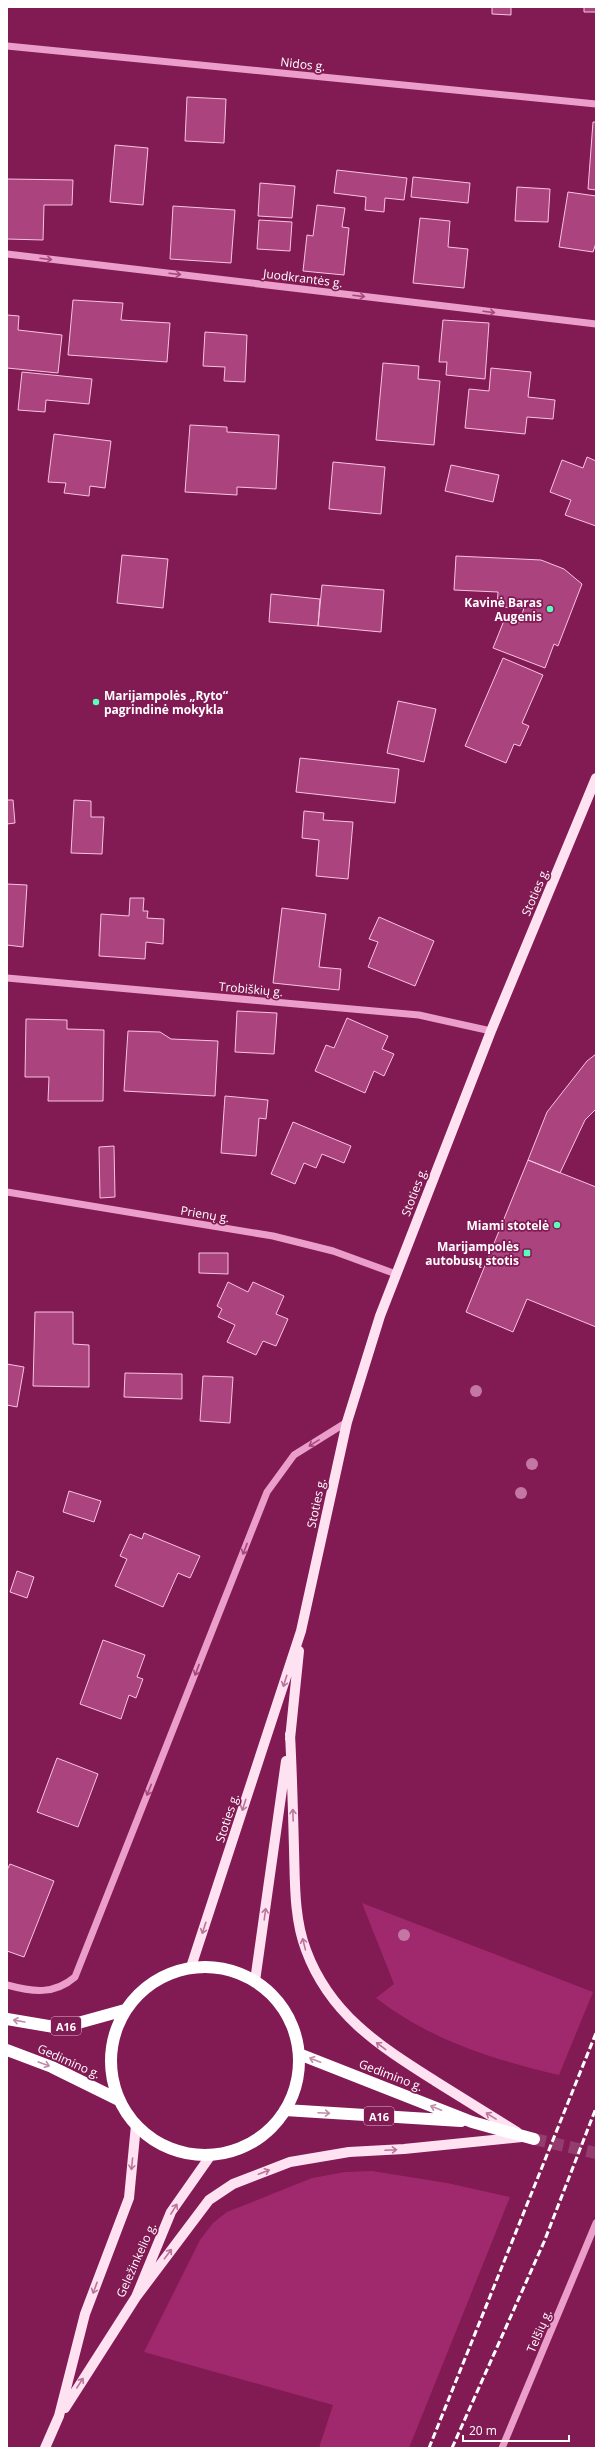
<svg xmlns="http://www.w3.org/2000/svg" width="603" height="2455" font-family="'Open Sans',sans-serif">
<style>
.green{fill:#9f296c}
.building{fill:#ab437e;stroke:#f8c3e1}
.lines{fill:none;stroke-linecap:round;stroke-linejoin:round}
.highway-tunnel{stroke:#953c6e;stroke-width:12;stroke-dasharray:12 6;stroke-linecap:butt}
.minor{stroke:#eb9eca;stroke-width:7}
.major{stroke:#ffe2f1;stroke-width:10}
.highway{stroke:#fff;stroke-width:12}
.rail{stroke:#fff;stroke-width:3;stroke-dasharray:7 3;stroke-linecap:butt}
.tree{fill:#c377a2}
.oneway{stroke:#a7487d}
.oneway2{stroke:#ba749b}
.oneway3{stroke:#c08caa}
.poi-dot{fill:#5afdba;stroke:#821a54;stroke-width:1.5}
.labels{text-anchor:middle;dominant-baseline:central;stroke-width:3.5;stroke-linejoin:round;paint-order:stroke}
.shield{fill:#821a54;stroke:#dabacc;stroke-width:1}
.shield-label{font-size:11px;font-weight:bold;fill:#fff}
.street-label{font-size:12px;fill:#fff;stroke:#821a54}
.poi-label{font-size:12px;font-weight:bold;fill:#fff;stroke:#821a54;text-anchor:end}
</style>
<rect width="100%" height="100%" fill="#821a54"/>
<path class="green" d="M362,1903L593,1992L559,2075C492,2059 432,2041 376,1998L394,1984Z
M372,2171L447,2183L510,2197L409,2448H319L333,2405L144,2352L200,2240L213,2223L227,2212L312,2178L345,2172Z"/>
<path class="building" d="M492,7H511V15L492,14Z
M584,7H596V12H584Z
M187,97L226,99L224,143L185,141Z
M593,122H596V190L588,189Z
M115,145L148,148L143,205L110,202Z
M337,170L407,178L404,200L385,198L384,212L365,210L366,197L334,193Z
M413,177L470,183L468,203L411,197Z
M7,179L73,180L72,205H44L43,240L7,239Z
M260,183L295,186L292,218L258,216Z
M517,187L550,189L548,222L515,221Z
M568,192L596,196V243L593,252L559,247Z
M317,205L345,208L342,227L349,228L344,275L303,271L307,235L313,236Z
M173,206L235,210L231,263L170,259Z
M420,218L450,221L448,247L468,249L464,288L413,283Z
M259,220L292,222L290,251L257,249Z
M73,300L123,303L121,320L170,323L167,362L68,355Z
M7,315L19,316L18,330L62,335L58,373L7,368Z
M443,320L489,323L485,379L446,375L447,362H439Z
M205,332L247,335L245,382L224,381L225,367L203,366Z
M383,363L419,366L418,379L440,381L434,445L376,440Z
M491,368L531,372L528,397L555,400L553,419L527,417L525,434L465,428L469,389L489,391Z
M22,372L92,379L89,404L46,400L45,412L18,410Z
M190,425L227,427V432L279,435L276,489L237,487V495L185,492Z
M54,434L111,441L105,488L90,486L89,496L64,493L66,483L48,482Z
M587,457L596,461V526L565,515L571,500L550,492L562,460L583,468Z
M333,462L385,467L381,514L329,509Z
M451,465L499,475L493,502L445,491Z
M122,555L168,559L163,608L117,603Z
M456,556L541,560L564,569L582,584L558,646L554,644L545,668L493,648L505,618L519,623L524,608L497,607L498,592L454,590Z
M322,585L384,590L381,632L318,626Z
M271,594L320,599L318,626L269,622Z
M503,658L543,675L522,723L529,726L520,746L514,744L506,763L465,746Z
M398,701L436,709L424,762L387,753Z
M300,758L399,769L395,803L296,792Z
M7,800H13L15,823L7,824Z
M74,800L91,801V817H104L102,854L71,853Z
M304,811L324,813L323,820L353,822L348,879L316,876L319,840L302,838Z
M7,884L27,885L23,947L7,945Z
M130,898H144L143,911H148L147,918L164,919L163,944L146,942L145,959L99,956L101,914L129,916Z
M282,908L326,914L319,967L341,969L339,990L273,983Z
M379,917L434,941L415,986L368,967L378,942L369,939Z
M237,1011L277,1013L274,1054L235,1052Z
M347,1018L388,1036L382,1049L394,1054L384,1076L374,1071L365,1093L315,1071L326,1045L334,1048Z
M26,1019L67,1020V1029L104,1030L103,1101H48L49,1077H25Z
M128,1031L160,1032L171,1039L218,1041L215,1096L124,1091Z
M596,1054V1109L585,1120L560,1173L528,1160L547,1112L587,1061Z
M225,1096L268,1100L266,1119L259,1118L256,1156L221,1153Z
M293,1122L351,1146L344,1163L322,1154L316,1168L304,1163L295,1184L271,1174Z
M114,1146L115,1197L100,1198L99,1147Z
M528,1160L596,1187V1327L527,1299L513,1332L466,1312Z
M199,1253H228V1274L199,1273Z
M228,1282L248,1292L253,1282L284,1296L276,1314L288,1319L276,1346L263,1341L256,1355L227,1342L235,1325L218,1317L222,1309L217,1306Z
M35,1312H73V1344L89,1345V1387L33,1386Z
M7,1364L24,1367L17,1407L7,1405Z
M125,1373L182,1374V1399L124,1397Z
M203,1376L233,1377L230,1423L200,1421Z
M69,1491L101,1501L94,1522L63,1512Z
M144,1533L200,1556L190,1578L178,1573L163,1607L115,1586L127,1559L120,1556L130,1534L142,1539Z
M17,1571L34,1577L27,1598L10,1592Z
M103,1640L145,1655L137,1677L143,1679L136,1698L129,1695L121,1719L80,1704Z
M57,1758L98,1774L78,1827L37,1812Z
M10,1864L54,1881L24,1957L7,1951V1870Z"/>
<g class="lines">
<path class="highway-tunnel" d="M534,2139L596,2153"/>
<path class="minor" d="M7,46L596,104
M7,254L596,324
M7,978L419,1015L491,1031
M7,1192L273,1236L333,1251L396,1274
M7,1985C33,1992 54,1995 75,1977L267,1492L294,1455L347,1422
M502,2448L596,2223"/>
<path class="major" d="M290,1734C292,1772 293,1810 294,1849C295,1882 294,1919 306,1950C330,2015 380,2046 435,2081C462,2098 490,2115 517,2132
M290,1739L299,1651
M191,1967L301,1631L347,1422L380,1316L491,1031L596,778
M255,1981L286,1761
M136,2297L209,2200L233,2184L290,2162L349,2152L404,2149L522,2137
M65,2408L136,2297L171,2212L211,2155
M45,2448L59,2416L85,2314L129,2198L136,2125"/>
<path class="highway" d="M111 2061a94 94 0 1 1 188 0a94 94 0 1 1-188 0Z
M7,2019L60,2028L125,2010
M7,2050L52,2067L119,2100
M299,2054L472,2122L534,2139
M285,2110L461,2121"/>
<path class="rail" d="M429,2448L596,2033
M452,2448L544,2242L596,2108"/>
</g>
<g class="tree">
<circle cx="476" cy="1391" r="6"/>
<circle cx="532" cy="1464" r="6"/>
<circle cx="521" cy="1493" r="6"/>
<circle cx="404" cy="1935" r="6"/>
</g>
<defs><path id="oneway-shaft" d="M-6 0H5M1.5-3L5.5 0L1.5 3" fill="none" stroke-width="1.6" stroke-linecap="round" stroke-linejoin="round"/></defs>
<g class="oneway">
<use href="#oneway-shaft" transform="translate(46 259) rotate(7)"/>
<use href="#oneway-shaft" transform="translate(175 274) rotate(7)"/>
<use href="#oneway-shaft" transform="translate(359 296) rotate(7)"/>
<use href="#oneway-shaft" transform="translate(489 312) rotate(7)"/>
<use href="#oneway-shaft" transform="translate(314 1443) rotate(149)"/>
<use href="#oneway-shaft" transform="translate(245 1549) rotate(111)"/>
<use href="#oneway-shaft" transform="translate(197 1670) rotate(111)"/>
<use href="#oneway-shaft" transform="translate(149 1790) rotate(112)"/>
</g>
<g class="oneway2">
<use href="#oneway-shaft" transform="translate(285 1681) rotate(108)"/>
<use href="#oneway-shaft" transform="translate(244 1805) rotate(108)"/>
<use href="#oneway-shaft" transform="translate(293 1815) rotate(-92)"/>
<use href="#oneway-shaft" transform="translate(265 1914) rotate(-82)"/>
<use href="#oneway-shaft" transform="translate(204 1928) rotate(108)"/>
<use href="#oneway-shaft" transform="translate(304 1944) rotate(-104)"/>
<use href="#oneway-shaft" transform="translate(381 2046) rotate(-143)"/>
<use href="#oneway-shaft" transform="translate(491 2116) rotate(-148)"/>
<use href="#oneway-shaft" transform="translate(391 2150) rotate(-3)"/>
<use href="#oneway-shaft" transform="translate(132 2164) rotate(96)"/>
<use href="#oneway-shaft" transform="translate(264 2172) rotate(-21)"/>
<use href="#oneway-shaft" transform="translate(174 2209) rotate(-58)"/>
<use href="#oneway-shaft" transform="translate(168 2254) rotate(-53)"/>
<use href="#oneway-shaft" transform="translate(95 2288) rotate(110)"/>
<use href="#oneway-shaft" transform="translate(80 2383) rotate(-57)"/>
</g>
<g class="oneway3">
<use href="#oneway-shaft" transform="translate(19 2021) rotate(-170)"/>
<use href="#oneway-shaft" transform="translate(315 2060) rotate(-159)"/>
<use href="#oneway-shaft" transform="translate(44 2064) rotate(20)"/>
<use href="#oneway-shaft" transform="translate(436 2108) rotate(-159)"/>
<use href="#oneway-shaft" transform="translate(324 2113) rotate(3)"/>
</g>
<g class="poi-dot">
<circle cx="550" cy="609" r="4"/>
<circle cx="96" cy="702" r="4"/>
<circle cx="557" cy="1225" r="4"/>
<rect x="523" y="1249" width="8" height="8" rx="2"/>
</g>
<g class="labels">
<g class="shield">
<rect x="51" y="2017" width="30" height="18" rx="3"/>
<rect x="364" y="2107" width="30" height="18" rx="3"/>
</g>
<g class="shield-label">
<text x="66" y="2026">A16</text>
<text x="379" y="2116">A16</text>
</g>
<g class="street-label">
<text transform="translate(303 64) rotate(6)">Nidos g.</text>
<text transform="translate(303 278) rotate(7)">Juodkrantės g.</text>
<text transform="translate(535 892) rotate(-67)">Stoties g.</text>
<text transform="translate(251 989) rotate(5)">Trobiškių g.</text>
<text transform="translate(414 1192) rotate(-69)">Stoties g.</text>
<text transform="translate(205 1214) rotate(9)">Prienų g.</text>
<text transform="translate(316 1503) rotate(-78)">Stoties g.</text>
<text transform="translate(227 1818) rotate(-72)">Stoties g.</text>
<text transform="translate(69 2061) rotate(24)">Gedimino g.</text>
<text transform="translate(391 2075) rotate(21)">Gedimino g.</text>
<text transform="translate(136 2260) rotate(-66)">Geležinkelio g.</text>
<text transform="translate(539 2331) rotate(-67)">Telšių g.</text>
</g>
<g class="poi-label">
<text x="542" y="602">Kavinė Baras<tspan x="542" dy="14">Augenis</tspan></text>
<text x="104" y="695" text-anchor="start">Marijampolės „Ryto“<tspan x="104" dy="14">pagrindinė mokykla</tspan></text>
<text x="549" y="1225">Miami stotelė</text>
<text x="519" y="1246">Marijampolės<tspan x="519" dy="14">autobusų stotis</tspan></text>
</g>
</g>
<rect width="603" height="2455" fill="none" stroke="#ffffff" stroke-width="16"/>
<path d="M463 2435v6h106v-6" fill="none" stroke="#ffffff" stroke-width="2"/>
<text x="469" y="2435" font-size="12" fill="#ffffff" stroke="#821a54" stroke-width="3" paint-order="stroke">20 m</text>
</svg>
